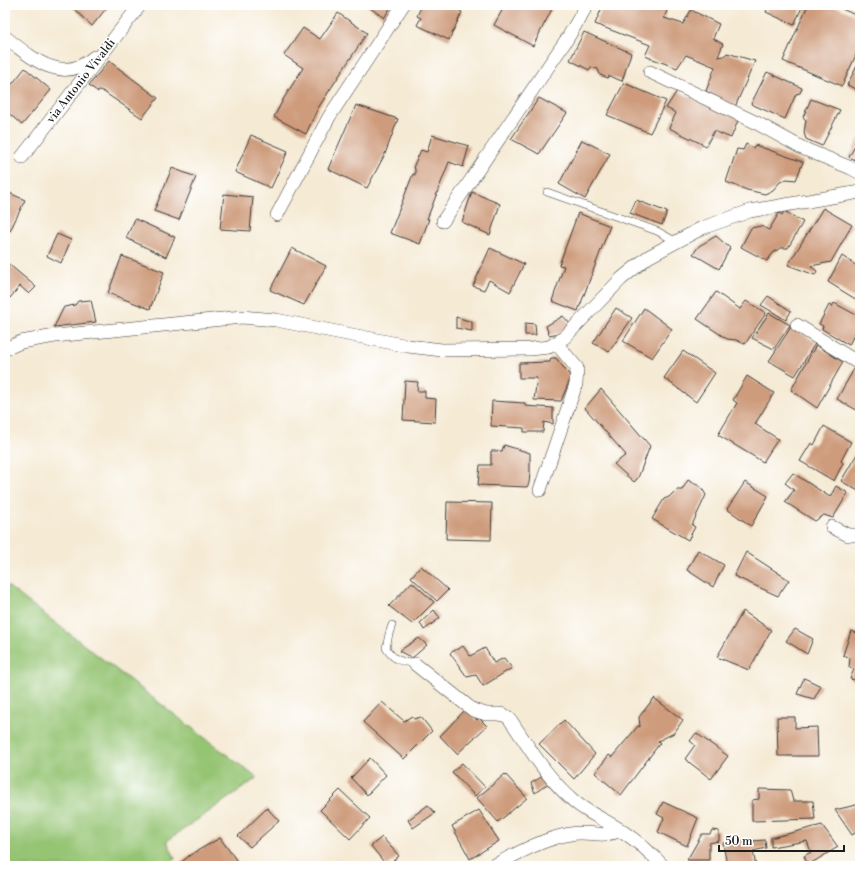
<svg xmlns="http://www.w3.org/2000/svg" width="865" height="871" font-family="'Libre Bodoni',serif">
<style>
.green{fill:#95c473;stroke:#587048}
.building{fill:#ce9b7c}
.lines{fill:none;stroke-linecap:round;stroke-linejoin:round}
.service-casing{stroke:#3d3b38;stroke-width:8}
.minor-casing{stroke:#3d3b38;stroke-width:14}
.service{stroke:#fff;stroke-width:7}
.minor{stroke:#fff;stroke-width:13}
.labels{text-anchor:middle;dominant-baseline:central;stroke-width:3;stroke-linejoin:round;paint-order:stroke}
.street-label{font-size:12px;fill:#1c1c1c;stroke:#fff}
</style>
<rect width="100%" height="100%" fill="#fff"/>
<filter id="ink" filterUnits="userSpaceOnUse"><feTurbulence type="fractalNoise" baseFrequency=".025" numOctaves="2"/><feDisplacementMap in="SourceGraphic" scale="8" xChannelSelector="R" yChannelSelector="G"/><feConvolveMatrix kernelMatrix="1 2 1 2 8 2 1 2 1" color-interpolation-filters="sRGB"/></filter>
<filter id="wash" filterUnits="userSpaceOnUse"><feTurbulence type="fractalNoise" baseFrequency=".012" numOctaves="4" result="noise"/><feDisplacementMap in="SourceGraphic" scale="16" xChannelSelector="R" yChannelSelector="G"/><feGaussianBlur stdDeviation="0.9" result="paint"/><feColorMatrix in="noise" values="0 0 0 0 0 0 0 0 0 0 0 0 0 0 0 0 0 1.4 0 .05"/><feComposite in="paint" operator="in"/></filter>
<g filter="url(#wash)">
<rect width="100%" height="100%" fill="#f5ead4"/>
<path class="green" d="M5,584L257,778L167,841L175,858L170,866H5Z"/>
<g id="blocks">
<path class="building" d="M70,5H109L92,26Z
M366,5H392L384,18Z
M422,5H447L462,12L449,40L417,25L421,18L417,16Z
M505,5H544L552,9L533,46L494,25Z
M603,5H653L667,11L664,18L683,24L691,10L719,24L714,36V39L723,44L718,57L724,56L727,53L755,61L735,107L706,91L715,67L686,55L677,68L645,56L650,45L595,24Z
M769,5H803L794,25L766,12Z
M808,5H833L860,17V46L842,86L783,61Z
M338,13L367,33L318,108L306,134L274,117L284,98L303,68L284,55L303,28L320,39Z
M584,32L631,53L622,81L609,76L608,78L600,75L598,69L591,67L589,70L570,60Z
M860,60V91L847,85Z
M109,61L158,98L142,118L101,90L98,92L89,85Z
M25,68L51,90L22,125L5,110V93Z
M767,72L802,88L800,93L796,94L785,119L751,104Z
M624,83L666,101L650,133L607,115Z
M677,91L739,118L731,138L714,131L706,146L669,128L676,113L666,108Z
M539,98L567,113L539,154L511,139Z
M811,99L840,110L822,146L806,139L804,133L806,120L803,117Z
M356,105L398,119L385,154L367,188L328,169Z
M251,135L288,151L271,188L235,172Z
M432,135L469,146L463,167L449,162L427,219H429L420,244L390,233L413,174L415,175V170L414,165L421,150L427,152Z
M860,137V162L849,157Z
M582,140L610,154L585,199L559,184Z
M746,144L753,148L755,145L803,162L796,180L787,179L780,182L773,190L765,194L747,190L726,182L737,149L743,150Z
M172,168L196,177L179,220L154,211Z
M5,191L25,200L10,231L5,229Z
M472,192L500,204L490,235L462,222Z
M224,194L253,197L250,231L220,229Z
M636,200L667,212L662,225L630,213Z
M823,208L852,225L831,262L811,266L817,271L815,275L788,265Z
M784,211L803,222L788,248H780L773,253L767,261L741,247L751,228L761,226L769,230L779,213L782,215Z
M578,213L610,226L578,311L552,301L564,266L559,265Z
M135,219L175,237L166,257L126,238Z
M57,234L71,240L61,263L47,256Z
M716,236L730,248L719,269L693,254L699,246Z
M292,248L326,266L304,305L270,290Z
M490,248L524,264L510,292L489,280L484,290L473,286Z
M122,256L164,272L150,309L108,293Z
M842,256L860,268V295L857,300L828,282Z
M5,261L36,287L29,294L20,286L10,298L5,294Z
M716,292L740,309L746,301L766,313L745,344L736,340L727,339L697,319Z
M768,296L791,311L786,320L761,305Z
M91,300L96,322L54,327L64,307L75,305L78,301Z
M834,303L860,317V322L849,345L822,329L823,326L819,324L829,305L832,307Z
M616,308L632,318L609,352L593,343Z
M644,308L672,329L652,358L623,341Z
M769,313L790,325L774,349L752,338Z
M563,316L572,326L560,333L549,335L546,326Z
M456,317L472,322V331L456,328Z
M525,323L535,324L536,335H525Z
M791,327L816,342L795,376L769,361Z
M816,345L843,362L817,408L791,390Z
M683,351L715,373L696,402L664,378Z
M551,358H556L571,377L561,401L534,400L537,378H519V363L550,362Z
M854,369L860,372V412L837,399Z
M747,376L774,393L755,424L778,439L763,462L718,435L737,403L733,400Z
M405,381L418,382L417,391H425V398L436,399L435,422L403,420Z
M601,389L650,446L638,478L634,482L614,464L626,455L585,408Z
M492,401L525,403V406L553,408V424L544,422L543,432H524V428L491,426Z
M824,426L851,442L841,461L843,463L834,481L800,461L811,443L814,445Z
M504,445L530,453V473L529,483L527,487L478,485L480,465H491V451H502Z
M860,449V492L841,481Z
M793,473L830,497L836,486L848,493L833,518L824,515L815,521L785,502L794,490L785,483Z
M688,480L701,487L706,495L692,525L695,527L688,540L652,519L664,499L669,497L676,490H682Z
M745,482L768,496L751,526L727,509Z
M447,502L492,503L491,540L446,539Z
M698,550L724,565L713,587L687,570Z
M746,552L789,580L778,596L734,576Z
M421,566L448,590L437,601L411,577Z
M412,582L434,602L412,624L389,606Z
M434,610L440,618L424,630L420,623Z
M743,611L771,630L749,670L717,657Z
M795,629L813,639L807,654L786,641Z
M851,631L860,634V681L850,679L854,669L849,667L850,658L843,655Z
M419,638L427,645L412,658L399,651Z
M463,646L470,656L485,648L494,663L504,658L512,668L483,686L476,675L467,677L450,653Z
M804,678L821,686L814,699L797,694Z
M654,698L683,720L674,733L658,741L660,743L621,795L595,773L609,755L612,757L638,726L640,727L639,717Z
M382,702L404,721L412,716L414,719L421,717L432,731L404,759L363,722Z
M466,709L477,720L479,718L487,726L457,754L440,736Z
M777,717H795V728L817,727L818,756H778Z
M564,720L595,754L574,779L539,744Z
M696,733L728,756L711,779L685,759L695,745L690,741Z
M370,758L386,775L367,795L351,778Z
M462,763L485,787L475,796L452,772Z
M505,774L527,798L498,822L477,798Z
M545,775L550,782L535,793L531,783Z
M759,789L790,790L793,801H813L815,819L752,821V800L759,799Z
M340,790L370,818L350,839L320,810Z
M663,802L698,818L687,846L658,832L664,818L657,814Z
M860,804V830L852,835L835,810Z
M428,805L435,813L413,828L408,820Z
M267,808L279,821L250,847L238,836Z
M479,810L499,841L470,859L452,826Z
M822,825L838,847L808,865L804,856L811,852L807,841L771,847V838Z
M712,830L719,831V841L709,843V860H687L702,834H710Z
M382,837L399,856L387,866L371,846Z
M220,838L237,861L229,866H177L190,855Z
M765,840L766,848L753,851L756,866H727L723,843Z"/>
</g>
</g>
<g filter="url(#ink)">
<use href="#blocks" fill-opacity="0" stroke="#3d3b38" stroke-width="1"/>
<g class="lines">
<defs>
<path id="service" d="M547,192L657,231L675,241
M392,625L389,634L386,648C394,661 401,661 415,664"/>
<path id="minor" d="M5,37C32,58 62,86 94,57
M650,72L755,122L802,148L851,168L860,173
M22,157L140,5
M277,215L329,117L403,5
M443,221L567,39L587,5
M797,325L860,364
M5,349L21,342L55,336L242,317L276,320L408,346L442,350L531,349L549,347L564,338L621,279L648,257L702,228L750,211L860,192
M540,490L576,384L577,368L556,343
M832,527L848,535H860
M415,664L473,710L486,714H498L504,715L509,718C529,747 547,779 575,802C589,814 606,820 622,831C637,841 651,853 663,866
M493,866C518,853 543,839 570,834C589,830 601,839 621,830"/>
</defs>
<use href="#service" class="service-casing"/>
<use href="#minor" class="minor-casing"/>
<use href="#service" class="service"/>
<use href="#minor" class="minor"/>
</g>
</g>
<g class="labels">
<g class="street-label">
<text transform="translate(81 81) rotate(-52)">via Antonio Vivaldi</text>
</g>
</g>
<rect width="865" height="871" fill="none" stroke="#fff" stroke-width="20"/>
<path d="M719 845v6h125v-6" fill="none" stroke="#1c1c1c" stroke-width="2"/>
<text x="725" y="845" font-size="12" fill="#1c1c1c" stroke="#ffffff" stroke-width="3" paint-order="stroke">50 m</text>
</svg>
